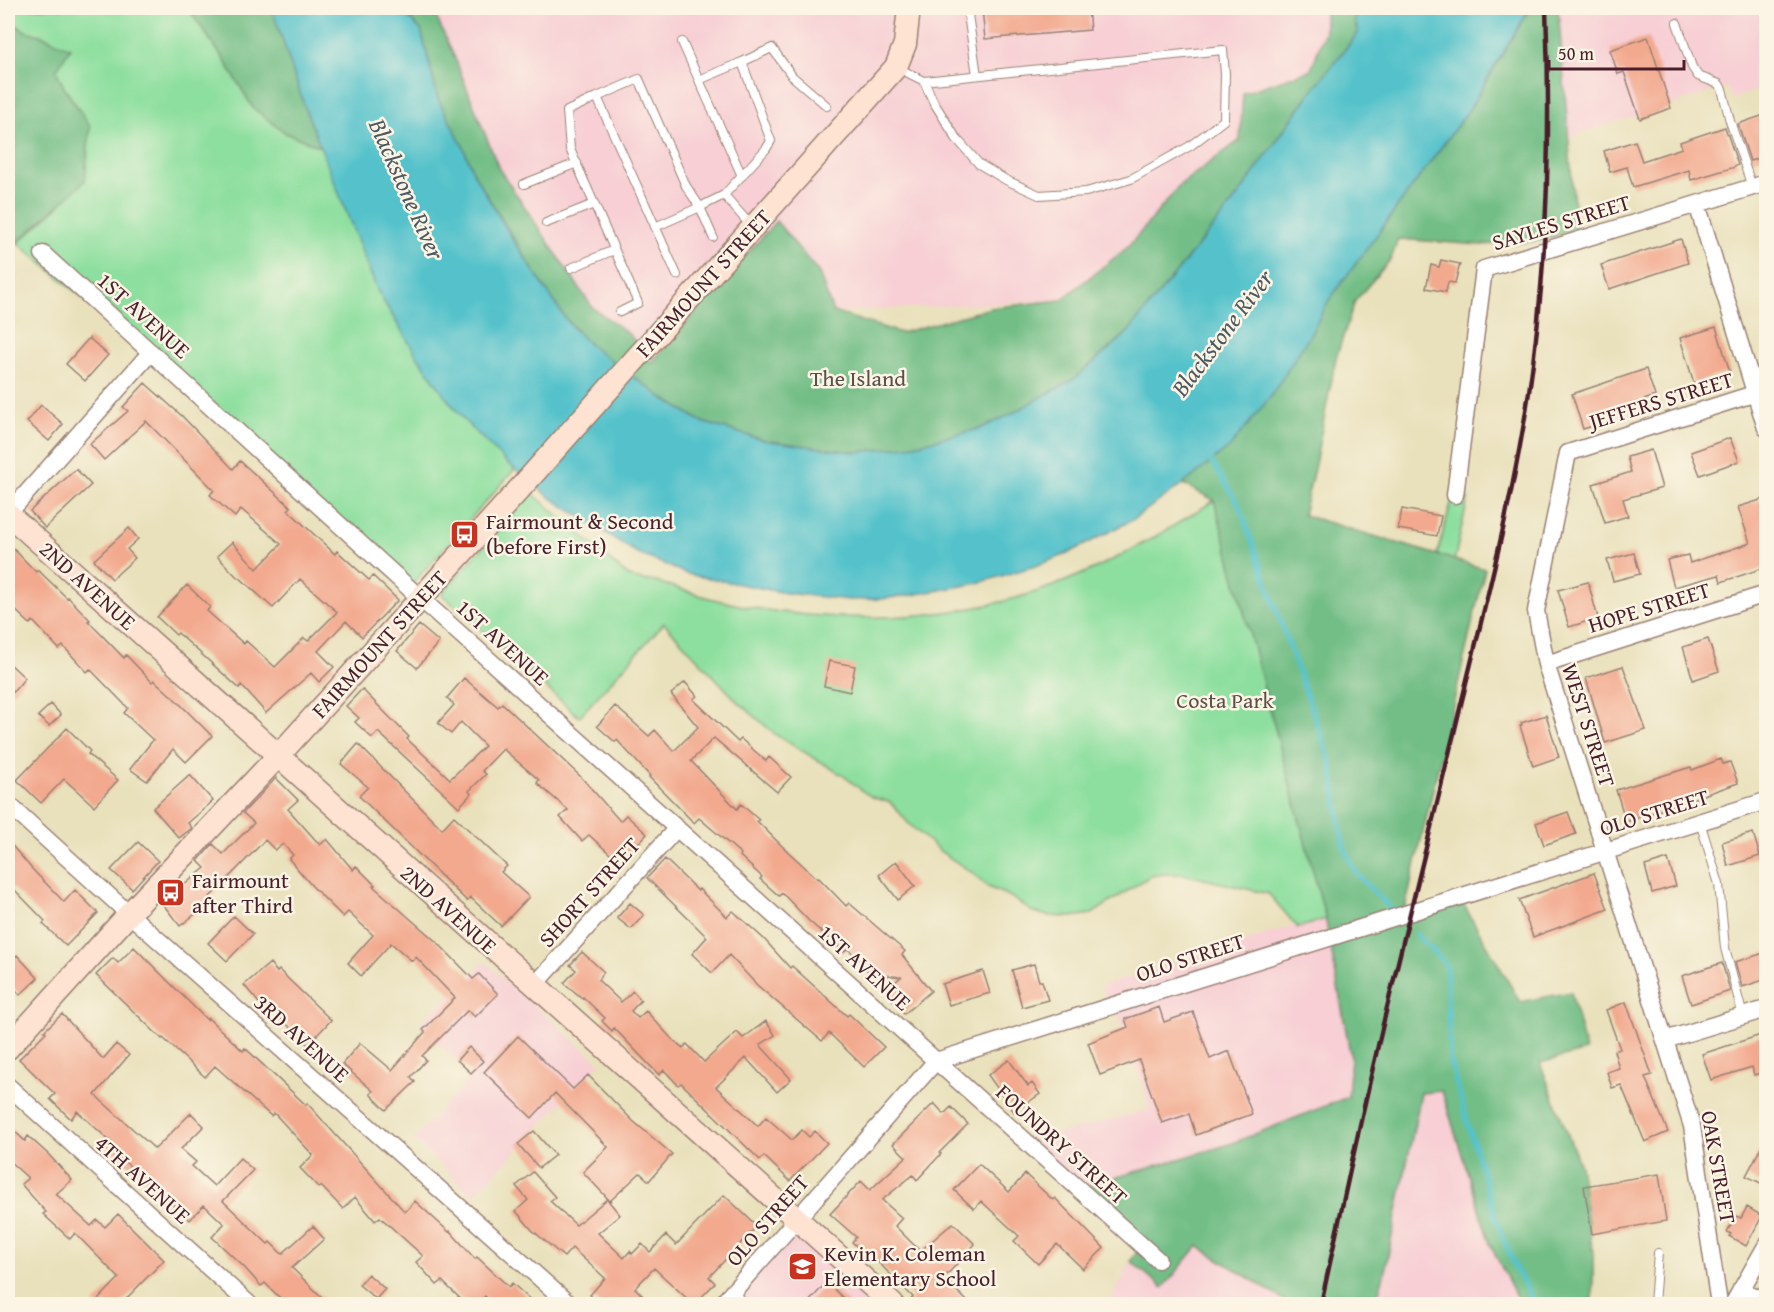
<svg xmlns="http://www.w3.org/2000/svg" width="1774" height="1312" font-family="'Gentium Book Plus',serif">
<style>
.built{fill:#f7cfd4}
.green{fill:#8ddf9f;stroke:#6c7f65;stroke-width:1.5}
.forest{fill:#72be86;stroke:#5e6e58;stroke-width:1.5}
.water{fill:#55c2cb;stroke:#50707b;stroke-width:1.5}
.lines{fill:none;stroke-linecap:round;stroke-linejoin:round}
.stream{stroke:#55c2cb;stroke-width:5}
.building{fill:#f2a98e}
.lane-casing{stroke:#9a8074;stroke-width:10}
.street-casing{stroke:#9a8074;stroke-width:19}
.secondary-casing{stroke:#9a8074;stroke-width:25}
.lane{stroke:#fff;stroke-width:8}
.street{stroke:#fff;stroke-width:16}
.secondary{stroke:#fee3d2;stroke-width:22}
.rail{stroke:#4a1f2b;stroke-width:4.5}
.labels{text-anchor:middle;dominant-baseline:central;stroke-width:5;stroke-linejoin:round;paint-order:stroke}
.street-label{font-size:22px;fill:#4a1f2b;stroke:#fcf5e5}
.park-label{font-size:22px;fill:#5b4f48;stroke:#fcf5e5}
.poi-label{font-size:22px;fill:#4a1f2b;stroke:#fcf5e5;text-anchor:start}
.water-label{font-size:24px;font-style:italic;fill:#4e5863;stroke:#fcf5e5}
</style>
<rect width="100%" height="100%" fill="#fcf5e5"/>
<filter id="ink" filterUnits="userSpaceOnUse"><feTurbulence type="fractalNoise" baseFrequency=".0167" numOctaves="2"/><feDisplacementMap in="SourceGraphic" scale="12" xChannelSelector="R" yChannelSelector="G"/><feConvolveMatrix kernelMatrix="1 2 1 2 8 2 1 2 1" color-interpolation-filters="sRGB"/></filter>
<filter id="wash" filterUnits="userSpaceOnUse"><feTurbulence type="fractalNoise" baseFrequency=".008" numOctaves="4" result="noise"/><feDisplacementMap in="SourceGraphic" scale="24" xChannelSelector="R" yChannelSelector="G"/><feGaussianBlur stdDeviation="1.35" result="paint"/><feColorMatrix in="noise" values="0 0 0 0 0 0 0 0 0 0 0 0 0 0 0 0 0 1.4 0 .05"/><feComposite in="paint" operator="in"/></filter>
<g filter="url(#wash)">
<rect width="100%" height="100%" fill="#e9e1bc"/>
<path class="built" d="M432,8H1325V31L1311,70L1243,93L1240,140L1181,184L1128,247L1061,300L833,312L776,221L651,363L630,335L592,307L499,169L454,56Z
M1558,8H1766V87L1732,99L1727,87L1569,137Z
M1325,916L1351,1058L1348,1097L1230,1144L1083,1187L1032,1141L1150,1109L1118,1013L1110,1014L1102,986Z
M485,962L600,1063L473,1196L414,1139L473,1075L419,1025Z
M1443,1091L1490,1244L1520,1304H1375L1384,1275L1421,1093Z
M799,1227L885,1304H730Z
M1198,1245L1290,1304H1109L1131,1261L1163,1288Z"/>
<path class="green" d="M8,8H188L223,58L286,133L321,147L378,292L397,323L445,396L465,421L515,469L407,590L151,355L18,243L57,208L88,146L90,126L65,89L56,71L43,36L25,31L8,20Z
M1244,481L1265,523L1436,558L1453,496L1468,498L1450,580L1344,913L1298,928L1269,894L1183,874H1165L1150,876L1092,914L1070,917L1049,916L1033,912L1009,896L988,887L973,873L941,852L910,825L890,802L874,798L865,793L844,776L776,735L736,700L664,623L579,717L441,594L532,493C554,512 576,531 598,549C608,558 618,569 629,576C636,580 647,580 656,582C676,587 696,595 717,600C821,626 952,624 1053,586C1120,561 1185,520 1244,481Z"/>
<path class="forest" d="M188,8H272L305,108L321,147L286,133L253,108L223,58Z
M398,8H432L454,56L499,169L592,307L630,335L651,363L776,221L819,273L833,312L901,333L991,308L1061,300L1128,247L1181,184L1240,140L1243,93L1311,70L1325,31V8H1376L1370,11L1364,10L1356,27L1358,33L1308,96L1235,200L1128,332L1074,379L1009,415L982,428L915,445L858,452L796,446L763,440L702,422L666,400L596,350L585,340L563,315L538,278L475,176L461,142L438,99L421,30Z
M1530,8H1558L1576,230L1539,241L1481,245L1398,239L1391,259L1355,301L1336,358L1315,464L1303,515L1485,569L1402,921L1462,902L1520,1002L1571,992L1586,1051L1540,1063L1580,1166L1593,1254V1304H1520L1490,1244L1442,1091L1421,1093L1384,1275L1375,1304H1290L1198,1246L1163,1288L1131,1261L1142,1244L1083,1187L1230,1144L1348,1097L1351,1058L1325,916L1214,500L1183,484L1230,447L1310,335L1329,300L1470,108Z
M8,20L25,31L43,36L70,48L56,71L65,89L90,126L85,181L8,251Z"/>
<path class="water" d="M272,8H398L421,30L438,99L461,142L475,176L514,241L563,315L574,329L596,350L666,400L702,422L763,440L836,450L858,452L915,445L982,428L1009,415L1074,379L1122,338L1128,332L1235,200L1308,96L1358,33L1354,18C1358,11 1362,9 1370,11L1376,8H1530L1470,108L1329,300L1310,335L1271,396L1230,447L1183,484L1132,520L1067,554L1035,566L978,583L912,595L880,599L850,600L786,593L687,574L637,553L551,498L507,463L465,421L445,396L416,354L378,292L305,108Z"/>
<g class="lines">
<path class="stream" d="M1209,457L1239,505L1331,763L1343,844L1355,872L1395,913
M1417,935L1446,964L1450,1061L1468,1124L1498,1225L1515,1267L1535,1304"/>
</g>
<g id="blocks">
<path class="building" d="M982,8H1055V10L1088,8L1090,30L985,39Z
M1648,37L1671,108L1640,119L1624,72L1618,74L1610,50Z
M1767,114V155L1750,161L1738,124Z
M1725,127L1738,165L1735,166V167L1691,180L1689,170L1633,187L1627,167L1610,172L1604,151L1635,141L1642,161L1682,148L1680,142Z
M1681,239L1688,263L1609,289L1601,265Z
M1441,260L1460,264L1455,283L1448,282L1446,292L1426,288L1431,265L1439,267Z
M1716,327L1730,372L1694,383L1680,338Z
M89,338L108,355L85,381L66,364Z
M1646,369L1655,396L1601,415L1603,423L1583,429L1572,394Z
M145,383L182,416L233,469L240,461L291,507L288,510L335,554L337,551L369,580L373,576L398,600L362,637L346,621L318,651L334,667L319,682L311,673L266,713L241,685L239,688L178,633L176,635L157,617L187,585L210,607L207,611L244,644L246,641L275,667L304,638L308,641L337,612L300,579L273,608L239,577L238,578L217,556L232,542L257,569L281,544L241,509L235,517L210,495L214,490L146,421L104,460L90,444L128,411L123,407Z
M41,405L63,424L49,441L27,422Z
M1730,438L1739,461L1700,475L1691,452Z
M1651,450L1662,488L1623,499L1628,516L1605,523L1593,484L1631,472L1627,457Z
M76,469L91,485L45,528L30,511Z
M1767,498V567L1721,582L1719,575L1674,587L1667,560L1688,555L1690,563L1750,543L1738,507Z
M1402,509L1441,516L1437,536L1398,529Z
M129,528L138,539L127,549L135,558L112,579L94,560Z
M8,543L36,572L38,570L67,598L68,597L90,620L88,621L124,658L126,655L152,682L154,680L178,702L212,736L186,762L173,749L147,781L130,769L153,740L124,713L128,708L90,669L87,672L63,646L59,649L33,621L30,624L8,603Z
M1634,553L1640,574L1613,581L1607,560Z
M1588,582L1598,618L1569,627L1558,590Z
M419,625L439,642L417,668L397,651Z
M1708,639L1719,671L1693,680L1683,647Z
M829,661L855,666L850,692L824,686Z
M8,662L25,678L8,698Z
M1623,666L1646,730L1605,743L1586,678Z
M464,678L498,707L502,703L581,777L620,821L626,815L647,834L620,863L589,835L582,841L560,817L568,810L537,783L539,780L503,749L482,771L486,774L469,791L471,794L459,807L378,732L372,738L355,722L359,718L346,706L362,689L409,737L407,739L450,779L485,746L461,722L451,734L438,723L454,705L447,698Z
M685,682L697,696L693,699L738,742L741,739L766,761L769,757L791,777L777,792L714,738L691,761L737,809L741,804L759,820L757,821L785,849L818,879L819,878L846,906L849,903L905,951L902,955L931,991L904,1014L885,990L901,977L870,973L865,968V965L847,948L844,952L809,921L782,893L779,896L760,879L762,877L740,856L741,854L699,818L694,823L649,777L650,776L617,740L615,742L597,726L615,706L649,736L655,730L674,751L698,727L671,694Z
M51,704L61,715L49,726L38,716Z
M1546,715L1559,757L1533,766L1520,726L1522,725L1521,723Z
M67,728L90,751L88,754L118,780L94,806L64,779L41,803L17,780Z
M358,744L442,829L454,816L507,866L501,872L529,897L501,926L470,897L467,901L359,796L368,787L341,764Z
M1721,759L1723,764L1730,762L1738,783L1626,822L1616,790L1691,767L1692,770Z
M190,775L213,801L188,823L192,828L179,838L153,808Z
M276,778L298,800L288,809L320,845L327,839L353,870L356,866L375,885L373,886L439,944L473,979L479,974L498,994L475,1017L468,1010L422,1056L426,1060L411,1077L415,1082L386,1110L370,1094L373,1091L342,1064L360,1043L392,1070L425,1032L423,1030L455,998L416,957L412,961L391,943L361,976L348,963L373,935L348,912L343,917L312,886L289,859L293,855L283,844L275,850L265,840L209,898L212,901L180,926L162,903L205,868L198,861L213,844L223,854L254,823L243,813Z
M1568,812L1576,834L1544,845L1536,823Z
M1753,833L1760,856L1728,866L1722,842Z
M8,841L32,869L64,902L75,890L98,913L66,946L43,924L45,921L8,883Z
M138,842L158,861L132,889L111,870Z
M665,859L698,891L699,889L727,917L733,911L764,939L790,968L792,966L847,1016L849,1014L884,1047L864,1067L829,1033L822,1041L757,985L729,955L712,973L692,954L707,937L647,878Z
M1668,859L1676,886L1652,893L1645,866Z
M896,861L915,886L898,900L879,875Z
M1594,873L1608,909L1533,937L1519,900Z
M630,903L644,915L631,929L617,918Z
M234,916L253,934L227,961L208,943Z
M134,947L207,1020L208,1018L243,1051L245,1048L306,1105L307,1103L405,1212L415,1201L449,1232L450,1231L475,1259L477,1257L509,1287L512,1283L536,1305H494L485,1296L477,1305H467L442,1281L437,1285L416,1262L423,1256L380,1217L375,1221L355,1197L343,1209L321,1186L319,1188L300,1168L313,1155L274,1113L271,1116L215,1066L205,1077L163,1038L162,1039L96,975L113,958L118,963Z
M582,952L604,972L598,980L621,1002L633,991L641,1000L631,1011L638,1018L646,1011L672,1039L683,1048L687,1044L704,1062L737,1032L743,1038L766,1021L775,1035L760,1045L791,1079L777,1092L746,1058L716,1087L758,1126L766,1117L792,1140L802,1130L809,1137L815,1131L827,1143L790,1181L764,1156L760,1160L681,1083L678,1085L664,1070L659,1075L614,1028L612,1031L602,1021L605,1018L583,997L582,998L564,983L576,970L570,965Z
M1767,952V979L1742,987L1735,962Z
M17,955L38,978L20,995L8,981V964Z
M270,963L277,972L279,970L331,1020L308,1045L262,1000L259,1003L244,985Z
M1722,963L1730,991L1691,1004L1682,976Z
M1034,964L1039,981H1042L1048,1000L1022,1007L1012,970Z
M983,971L990,993L949,1005L942,984Z
M1626,1002L1652,1075L1645,1077L1668,1132L1645,1142L1621,1085L1612,1088L1607,1072L1619,1068L1614,1051L1620,1049L1606,1010Z
M1159,1007L1164,1022L1193,1012L1210,1059L1229,1051L1252,1114L1196,1135L1189,1114L1162,1123L1139,1060L1100,1075L1088,1043L1128,1027L1125,1019Z
M62,1014L103,1059L116,1044L129,1055L95,1095L155,1149L191,1113L204,1126L181,1149L196,1162L192,1166L214,1186L240,1158L253,1170L223,1201L268,1244L270,1242L282,1254L313,1226L324,1239L292,1268L330,1305H287L265,1283L261,1286L244,1267L212,1237L224,1224L204,1205L190,1220L107,1146L111,1142L77,1111L71,1119L50,1099L55,1094L19,1059L46,1032L44,1031Z
M1767,1033V1071L1754,1075L1752,1067L1711,1080L1702,1054Z
M518,1036L573,1089L588,1075L633,1121L672,1154L649,1181L640,1173L610,1201L583,1172L608,1147L555,1093L532,1118L484,1072Z
M469,1047L483,1061L471,1073L457,1060Z
M1009,1060L1028,1086L1032,1083L1040,1094L1014,1112L988,1075Z
M934,1103L944,1114L951,1107L968,1124L939,1153L941,1154L917,1180L913,1175L882,1200L902,1218L895,1226L920,1251L953,1223L975,1244L944,1278L971,1305H907L913,1297L869,1253L867,1256L852,1242L856,1237L830,1214L861,1181L870,1190L906,1157L893,1144Z
M8,1125L25,1141L28,1136L49,1155L72,1180L56,1194L91,1226L97,1220L105,1227L118,1214L164,1260L120,1305H93L119,1278L75,1233L70,1239L43,1214L46,1212L21,1184L28,1178L8,1160Z
M534,1131L555,1155L539,1168L518,1144Z
M1767,1136V1186L1746,1176Z
M979,1164L1009,1192L1025,1174L1053,1200L1055,1198L1104,1248L1083,1269L1057,1244L1038,1264L1014,1241L1019,1236L981,1201L974,1209L954,1190Z
M533,1172L555,1197L550,1201L576,1225L607,1199L620,1215L598,1233L624,1258L630,1251L632,1254L642,1244L650,1252L666,1235L676,1245L724,1195L757,1226L709,1277L715,1283L694,1305L654,1268L635,1288L652,1305H600L590,1295L605,1278L572,1248L564,1257L532,1230L516,1211L528,1200L516,1186Z
M1659,1174L1666,1221L1592,1234L1584,1186Z
M1747,1207L1762,1216L1746,1246L1729,1236L1731,1234L1727,1232L1736,1216L1741,1218Z
M368,1274L385,1289L376,1299L359,1285Z
M827,1282L850,1305H806Z"/>
</g>
</g>
<g filter="url(#ink)">
<use href="#blocks" fill-opacity="0" stroke="#9a8074" stroke-width="1.5"/>
<g class="lines">
<defs>
<path id="lane" d="M967,8L977,75
M1677,23L1692,67L1698,76L1719,84L1722,89L1730,121L1752,187
M682,42L742,176
M896,67L924,81L933,101L956,138L979,164L1006,180L1039,195L1086,192L1131,179L1190,146L1224,120L1225,74L1223,50L924,81
M699,80L742,62
M597,97L567,111L570,149L638,303L620,312
M524,184L577,163
M546,223L594,204
M655,227L700,207L686,186L639,79L597,97L677,275
M752,227L724,195L766,149L771,141L742,62L772,48L792,76L827,106
M713,237L700,207L724,195
M571,268L614,250
M1700,822L1719,884L1725,948L1743,1016
M732,1293L746,1304
M1654,1304L1658,1253"/>
<path id="street" d="M1697,204L1766,428
M43,254L420,598L1158,1260
M1455,495L1484,269L1766,183
M8,514L151,352
M1546,664L1766,594
M8,804L129,914L569,1304
M534,986L677,828
M1665,1040L1766,1009
M8,1086L249,1304
M1741,1289L1766,1302
M722,1304L936,1061L1766,801
M1719,1304L1692,1126L1546,664L1536,611L1568,453L1766,390
M1733,1304L1766,1246"/>
<path id="secondary" d="M8,514L892,1304
M8,1048L129,914L279,755L524,484L896,67L905,44L909,8"/>
</defs>
<use href="#lane" class="lane-casing"/>
<use href="#street" class="street-casing"/>
<use href="#secondary" class="secondary-casing"/>
<use href="#lane" class="lane"/>
<use href="#street" class="street"/>
<use href="#secondary" class="secondary"/>
<path class="rail" d="M1321,1304C1344,1199 1366,1092 1392,987C1419,875 1447,763 1474,651C1495,566 1516,479 1529,392C1548,264 1551,136 1546,8"/>
</g>
</g>
<defs>
<symbol id="bus-square" viewBox="-11 -11 22 22"><rect x="-9" y="-9" width="18" height="18" rx="4" fill="#c8321e" stroke="#fcf5e5"/><path d="M-5-6H5V4H4V6H2V4H-2V6H-4V4H-5ZM-3.5-4V0h7V-4ZM-3.5 1.2v1.5H-2V1.2ZM2 1.2v1.5H3.5V1.2Z" fill="#fff"/></symbol>
<symbol id="school-square" viewBox="-11 -11 22 22"><rect x="-9" y="-9" width="18" height="18" rx="4" fill="#c8321e" stroke="#fcf5e5"/><path d="M0-5L7-2L0 1L-7-2ZM-4 1L0 2.5L4 1V4Q0 6-4 4Z" fill="#fff"/></symbol>
</defs>
<g fill-rule="evenodd">
<use href="#bus-square" x="448" y="518" width="33" height="33"/>
<use href="#bus-square" x="154" y="876" width="33" height="33"/>
<use href="#school-square" x="786" y="1250" width="33" height="33"/>
</g>
<g class="labels">
<g class="street-label">
<text transform="translate(1561 222) rotate(-17)">SAYLES STREET</text>
<text transform="translate(703 283) rotate(-48)">FAIRMOUNT STREET</text>
<text transform="translate(144 315) rotate(42)">1ST AVENUE</text>
<text transform="translate(1661 400) rotate(-17)">JEFFERS STREET</text>
<text transform="translate(88 585) rotate(42)">2ND AVENUE</text>
<text transform="translate(1649 607) rotate(-17)">HOPE STREET</text>
<text transform="translate(503 642) rotate(42)">1ST AVENUE</text>
<text transform="translate(379 644) rotate(-48)">FAIRMOUNT STREET</text>
<text transform="translate(1589 725) rotate(72)">WEST STREET</text>
<text transform="translate(1654 812) rotate(-17)">OLO STREET</text>
<text transform="translate(589 892) rotate(-48)">SHORT STREET</text>
<text transform="translate(449 909) rotate(42)">2ND AVENUE</text>
<text transform="translate(1190 957) rotate(-18)">OLO STREET</text>
<text transform="translate(865 967) rotate(42)">1ST AVENUE</text>
<text transform="translate(302 1038) rotate(42)">3RD AVENUE</text>
<text transform="translate(1062 1144) rotate(42)">FOUNDRY STREET</text>
<text transform="translate(1719 1167) rotate(80)">OAK STREET</text>
<text transform="translate(143 1179) rotate(42)">4TH AVENUE</text>
<text transform="translate(767 1220) rotate(-49)">OLO STREET</text>
</g>
<g class="park-label">
<text x="858" y="378">The Island</text>
<text x="1225" y="700">Costa Park</text>
</g>
<g class="poi-label">
<text x="486" y="521">Fairmount &amp; Second<tspan x="486" dy="25">(before First)</tspan></text>
<text x="192" y="880">Fairmount<tspan x="192" dy="25">after Third</tspan></text>
<text x="824" y="1253">Kevin K. Coleman<tspan x="824" dy="25">Elementary School</tspan></text>
</g>
<g class="water-label">
<text transform="translate(407 189) rotate(66)">Blackstone River</text>
<text transform="translate(1222 333) rotate(-53)">Blackstone River</text>
</g>
</g>
<rect width="1774" height="1312" fill="none" stroke="#fcf5e5" stroke-width="30"/>
<path d="M1549 60v9h135v-9" fill="none" stroke="#4a1f2b" stroke-width="3"/>
<text x="1558" y="60" font-size="18" fill="#4a1f2b" stroke="#fcf5e5" stroke-width="4.5" paint-order="stroke">50 m</text>
</svg>
